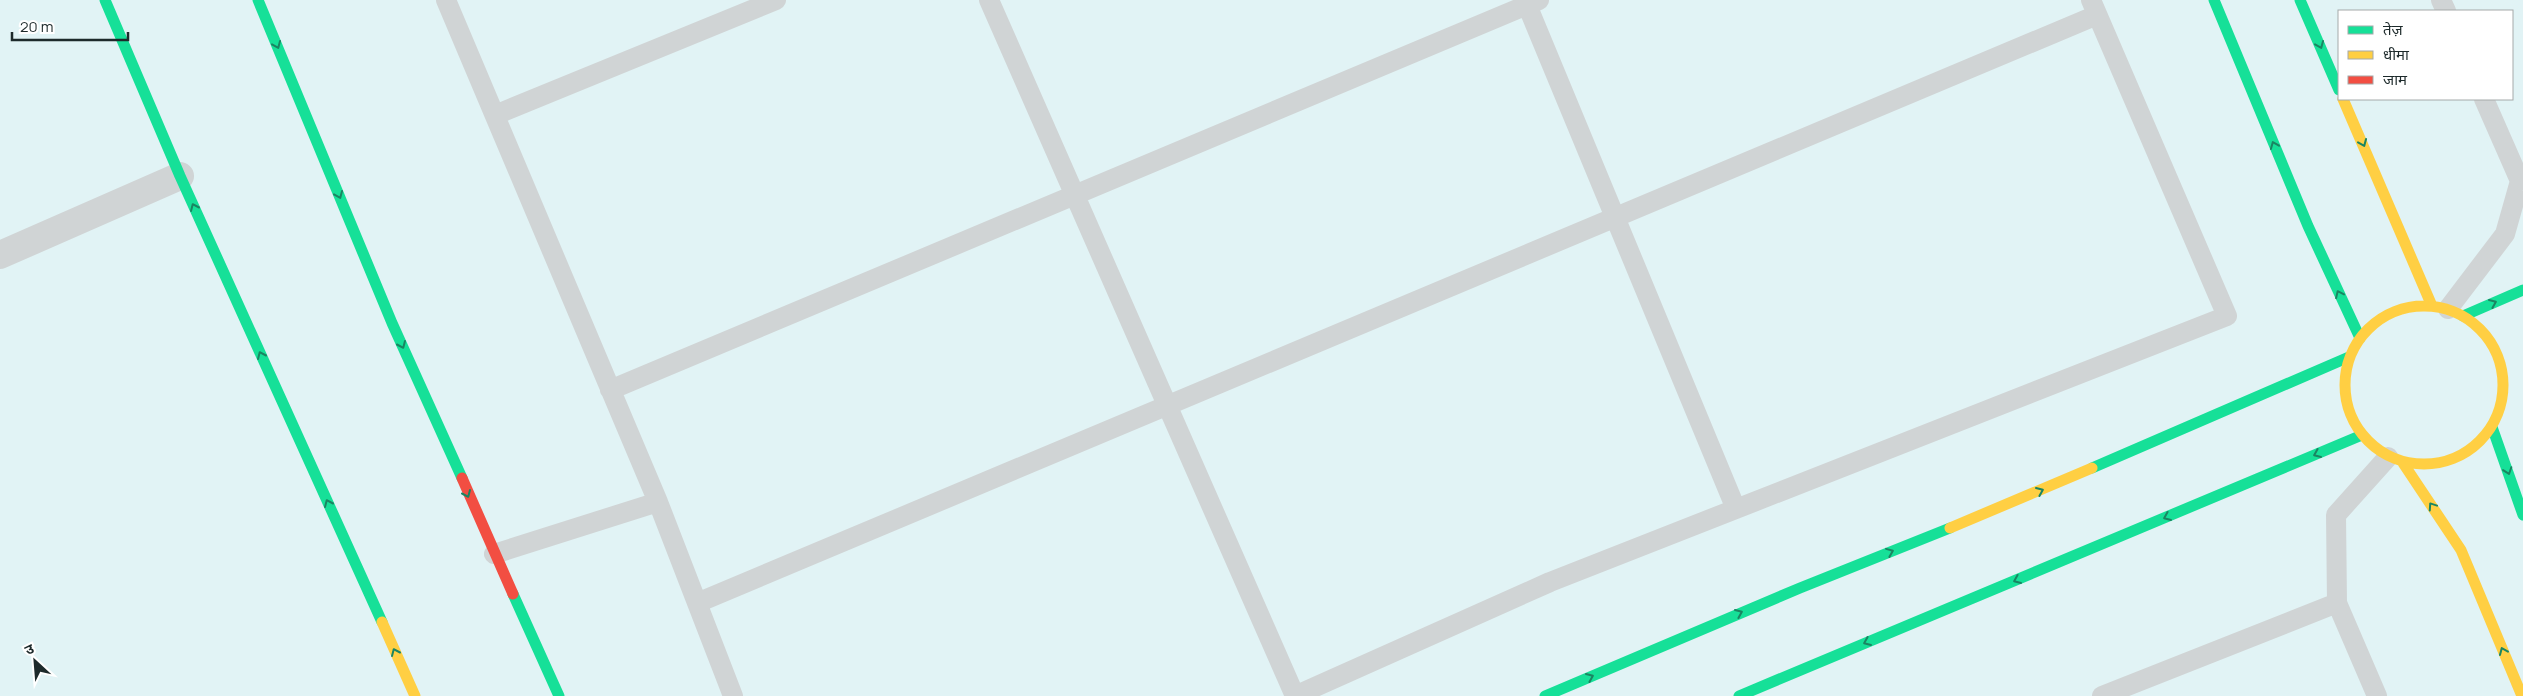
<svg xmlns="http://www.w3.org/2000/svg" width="2523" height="696" font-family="Manrope,'Noto Sans Devanagari',sans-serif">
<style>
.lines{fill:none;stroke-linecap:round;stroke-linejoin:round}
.lane{stroke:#d0d4d5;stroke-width:20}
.street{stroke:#d0d4d5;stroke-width:28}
.fast{stroke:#16e098;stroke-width:11}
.slow{stroke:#ffcf43;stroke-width:11}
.jam{stroke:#f24e42;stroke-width:11}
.oneway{stroke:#1a8562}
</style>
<rect width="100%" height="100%" fill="#e1f3f5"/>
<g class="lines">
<path class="lane" d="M446,0L658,502L494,554
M989,0L1295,696L1550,582L2227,316L2091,0
M1525,0L1736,509
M2441,0L2446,11
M2484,99L2520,181L2523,180
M495,115L776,0
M2448,309L2505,234L2520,181
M610,390L1539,0
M658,502L733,696
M697,603L2097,15
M2337,603L2336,515L2388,457
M2102,696L2337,603L2377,696"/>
<path class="street" d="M0,255L180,176"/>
<path class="fast" d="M105,0L180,176L382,622
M258,0L392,323L462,478
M2214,0L2308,226L2360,338
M2300,0L2339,90
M2463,316L2523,290
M2492,427L2523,515
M2092,468L2349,357
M513,594L559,696
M1545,696L1800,588L1950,528
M1739,696L2362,435"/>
<path class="slow" d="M2343,99L2432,306
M2345 385a79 79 0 1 1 158 0a79 79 0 1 1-158 0Z
M2403,463L2461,550L2522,696
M1950,528L2092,468
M382,622L415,696"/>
<path class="jam" d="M462,478L513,594"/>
</g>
<defs><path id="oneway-chevron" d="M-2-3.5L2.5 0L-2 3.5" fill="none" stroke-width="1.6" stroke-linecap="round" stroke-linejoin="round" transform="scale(1.25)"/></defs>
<g class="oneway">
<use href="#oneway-chevron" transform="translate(277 45) rotate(67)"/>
<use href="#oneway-chevron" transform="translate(2320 45) rotate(67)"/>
<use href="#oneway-chevron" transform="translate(2363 143) rotate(67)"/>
<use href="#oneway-chevron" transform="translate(2274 145) rotate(-112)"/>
<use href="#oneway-chevron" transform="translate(339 195) rotate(67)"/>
<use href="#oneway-chevron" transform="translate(194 207) rotate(-114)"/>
<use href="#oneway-chevron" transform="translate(2339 294) rotate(-115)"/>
<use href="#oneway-chevron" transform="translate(2493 303) rotate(-23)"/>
<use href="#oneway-chevron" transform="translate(402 345) rotate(66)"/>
<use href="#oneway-chevron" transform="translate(261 355) rotate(-114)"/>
<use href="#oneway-chevron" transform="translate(2317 454) rotate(157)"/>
<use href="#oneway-chevron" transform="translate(2508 471) rotate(71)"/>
<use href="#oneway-chevron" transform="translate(2040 491) rotate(-23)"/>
<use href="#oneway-chevron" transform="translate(467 494) rotate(66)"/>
<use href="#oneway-chevron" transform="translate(328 503) rotate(-114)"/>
<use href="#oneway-chevron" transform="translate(2432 506) rotate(-124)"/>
<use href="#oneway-chevron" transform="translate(2167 517) rotate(157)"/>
<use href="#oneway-chevron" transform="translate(1890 552) rotate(-22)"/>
<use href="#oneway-chevron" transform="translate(2017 580) rotate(157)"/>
<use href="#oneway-chevron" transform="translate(1739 613) rotate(-23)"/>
<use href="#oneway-chevron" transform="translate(1867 642) rotate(157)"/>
<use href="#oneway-chevron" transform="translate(2503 651) rotate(-113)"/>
<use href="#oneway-chevron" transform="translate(395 652) rotate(-114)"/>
<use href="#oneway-chevron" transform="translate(1590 677) rotate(-23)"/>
</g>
<rect x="2338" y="10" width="175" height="90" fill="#ffffff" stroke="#a5aaaa"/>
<rect x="2348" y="26" width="25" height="8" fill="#16e098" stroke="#a5aaaa"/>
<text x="2383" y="35" font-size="15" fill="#1d2a2b">तेज़</text>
<rect x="2348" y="51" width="25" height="8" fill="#ffcf43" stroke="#a5aaaa"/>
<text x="2383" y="60" font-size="15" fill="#1d2a2b">धीमा</text>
<rect x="2348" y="76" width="25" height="8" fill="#f24e42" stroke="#a5aaaa"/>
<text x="2383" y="85" font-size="15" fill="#1d2a2b">जाम</text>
<g transform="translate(35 661) rotate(334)" stroke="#ffffff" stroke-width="4" paint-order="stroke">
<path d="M0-4L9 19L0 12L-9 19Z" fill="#1d2a2b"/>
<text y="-8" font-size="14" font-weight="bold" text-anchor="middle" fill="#1d2a2b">उ</text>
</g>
<path d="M12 32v8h116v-8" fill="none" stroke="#1d2a2b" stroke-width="2.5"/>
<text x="20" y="32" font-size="15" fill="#1d2a2b" stroke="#ffffff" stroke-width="4" paint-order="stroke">20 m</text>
</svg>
